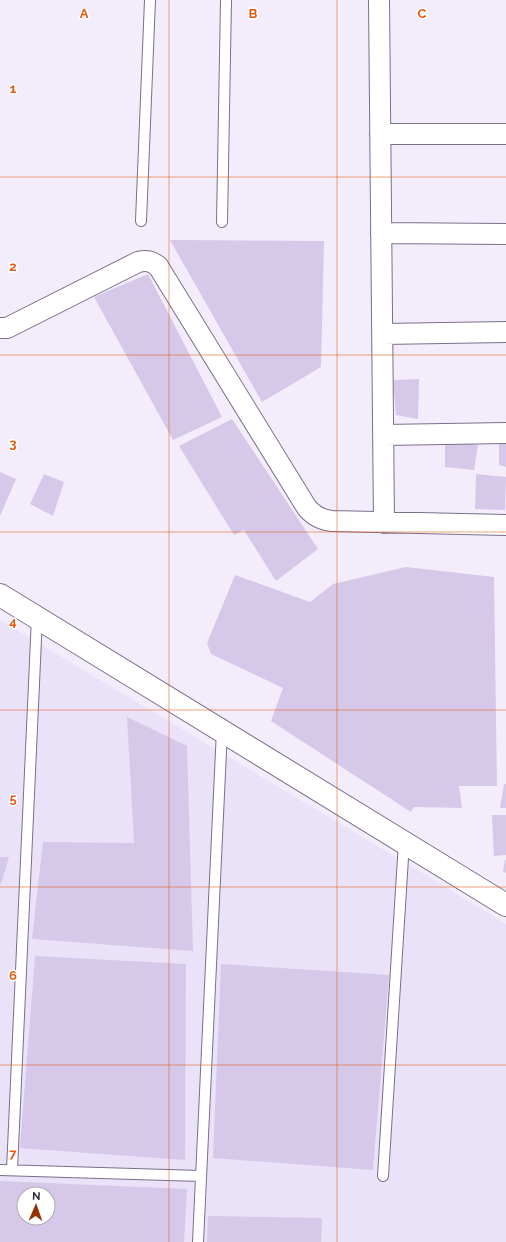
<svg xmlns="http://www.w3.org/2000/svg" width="506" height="1242" font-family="Raleway,sans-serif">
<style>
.industrial{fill:#eae2f8;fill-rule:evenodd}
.building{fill:#d6c8e9;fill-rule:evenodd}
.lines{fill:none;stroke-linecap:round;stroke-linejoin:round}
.service-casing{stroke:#7b6e8c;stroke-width:12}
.minor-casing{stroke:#7b6e8c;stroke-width:22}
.tertiary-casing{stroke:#7b6e8c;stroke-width:24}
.service{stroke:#fff;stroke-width:10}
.minor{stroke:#fff;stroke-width:20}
.tertiary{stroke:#fff;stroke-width:22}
.grid{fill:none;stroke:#e8590c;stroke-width:1;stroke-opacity:0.55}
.grid-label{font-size:13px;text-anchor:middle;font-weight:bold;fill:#e8590c;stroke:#fff;stroke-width:3;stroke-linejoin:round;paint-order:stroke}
</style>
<rect width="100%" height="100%" fill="#f3edfb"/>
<path class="industrial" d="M0,620L434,880L506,924V1242H0ZM24,1194H48V1218H24Z"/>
<path class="building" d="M170,240L324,241L321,367L262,402Z
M148,274L222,417L173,440L94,297Z
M419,379L418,419L396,415L393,380Z
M232,419L318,549L276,581L244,530L234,535L179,446Z
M499,440L506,441V467L499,465Z
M445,441L478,445L474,470L445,467Z
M0,472L16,479L0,516Z
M44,474L64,482L53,516L30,504Z
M476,474L506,477L505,510L475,509Z
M406,567L494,577L497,786H459L462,808L414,807L411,812L271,721L283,688L211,654L207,643L235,575L310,602L333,584Z
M127,717L187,746L193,951L32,939L43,842L134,843Z
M504,784H506V808H500Z
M492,815H506V855L494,856Z
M0,857H9L1,884L0,883Z
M505,860H506V873L503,871Z
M35,956L186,964L185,1160L20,1148Z
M221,964L389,975L373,1170L213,1158Z
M0,1181L187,1189L184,1242H0ZM24,1194H48V1218H24Z
M208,1216L322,1218L321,1242H207Z"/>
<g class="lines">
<defs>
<path id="service" d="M141,221L150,0
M222,222L226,0
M0,1170L201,1176
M12,1170L37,617
M383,1176L404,842
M198,1242L222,730"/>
<path id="minor" d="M379,0L384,523
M380,134H506
M381,233L506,234
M0,328H7L138,262C147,260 151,261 158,266L307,508C314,516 321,520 332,521L506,525
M382,334L506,332
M384,435L506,433"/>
<path id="tertiary" d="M0,595L506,905"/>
</defs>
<use href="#service" class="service-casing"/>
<use href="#minor" class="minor-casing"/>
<use href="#tertiary" class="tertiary-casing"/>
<use href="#service" class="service"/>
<use href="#minor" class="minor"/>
<use href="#tertiary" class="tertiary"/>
</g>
<path class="grid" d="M169,0V1242M337,0V1242M0,177H506M0,355H506M0,532H506M0,710H506M0,887H506M0,1065H506"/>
<g class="grid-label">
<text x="84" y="18">A</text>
<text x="253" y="18">B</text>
<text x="422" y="18">C</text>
<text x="13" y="93">1</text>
<text x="13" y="271">2</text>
<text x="13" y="448">3</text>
<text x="13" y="626">4</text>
<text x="13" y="803">5</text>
<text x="13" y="980">6</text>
<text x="13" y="1158">7</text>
</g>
<g transform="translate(36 1206) rotate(2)"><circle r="19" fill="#ffffff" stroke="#adabaf"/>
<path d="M0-3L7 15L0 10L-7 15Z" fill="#973106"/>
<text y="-6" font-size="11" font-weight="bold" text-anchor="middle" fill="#312c38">N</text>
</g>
</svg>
